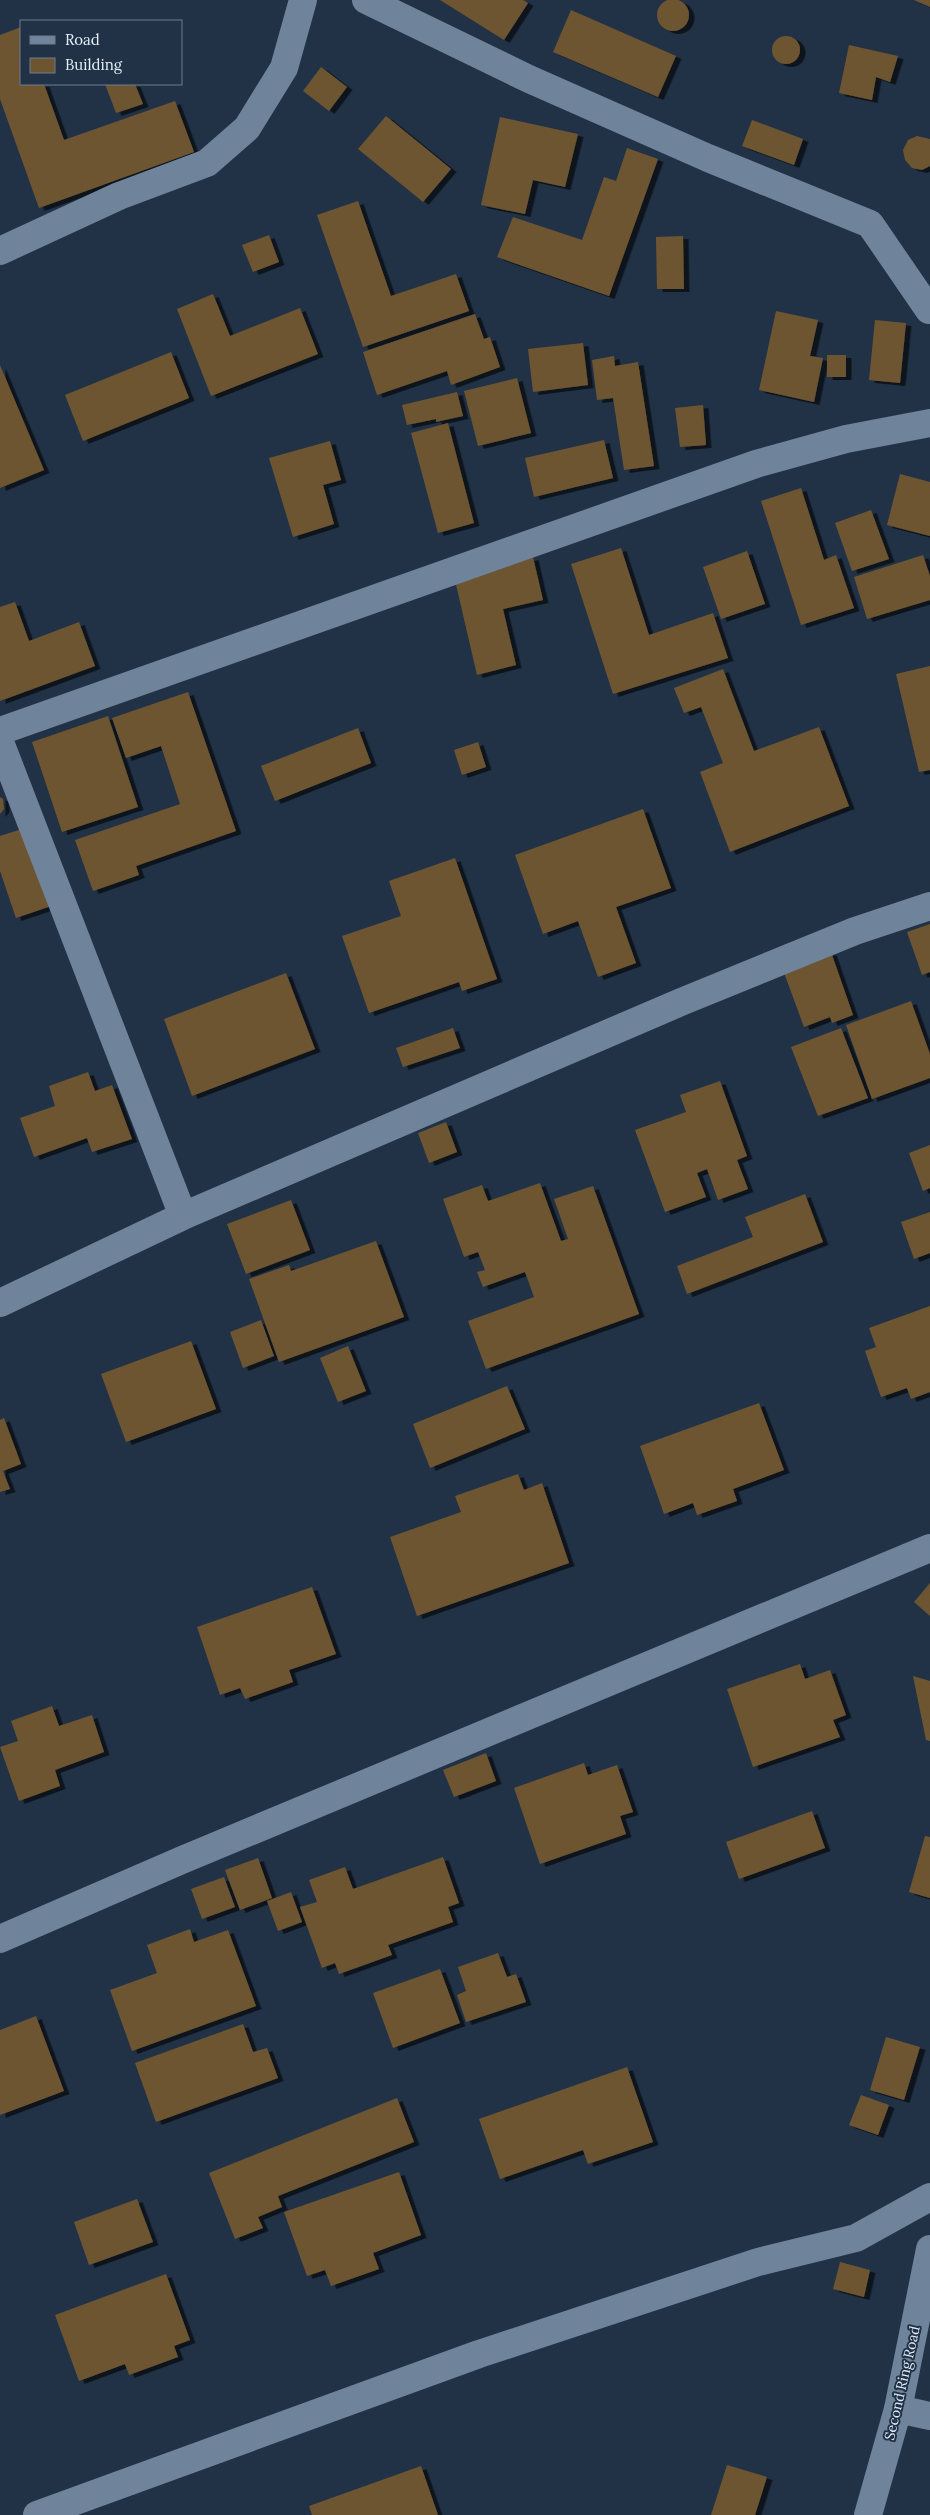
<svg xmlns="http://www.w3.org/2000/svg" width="930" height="2515" font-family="Lora,serif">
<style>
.building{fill:#6d5532;filter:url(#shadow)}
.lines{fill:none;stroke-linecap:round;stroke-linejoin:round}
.street{stroke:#6f839a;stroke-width:28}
.secondary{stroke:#6f839a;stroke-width:28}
.labels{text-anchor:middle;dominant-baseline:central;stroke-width:4;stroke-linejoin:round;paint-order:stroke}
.street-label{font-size:14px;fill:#e3eefb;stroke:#213246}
</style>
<defs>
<filter id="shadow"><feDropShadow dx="5.5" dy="3" stdDeviation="0" flood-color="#0009"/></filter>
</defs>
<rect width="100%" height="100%" fill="#213246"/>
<path class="building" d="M657 15a16 16 0 1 1 32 0a16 16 0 1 1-32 0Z
M440,0H523L528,3L504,40Z
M914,0H930V7Z
M571,10L676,56L658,97L553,52Z
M21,27V84H44L64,140L175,101L194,152L39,208L0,99V35Z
M772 50a14 14 0 1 1 28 0a14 14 0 1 1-28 0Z
M849,45L898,56L890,82L876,77L872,100L839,93Z
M321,67L347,87L329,111L303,91Z
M105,84H135L143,104L116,113Z
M386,116L451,169L423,202L358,149Z
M500,117L578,134L565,187L533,180L525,214L481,205Z
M752,120L803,139L794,165L742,146Z
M917,136L930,139V166L922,170L912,168L905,160L903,150L908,140Z
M627,148L658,159L609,296L497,257L513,217L582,240L604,177L616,181Z
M358,201L391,296L456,274L469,311L363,347L317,215Z
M269,235L279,262L253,272L242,245Z
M683,236L684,289H657L656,237Z
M213,294L230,336L300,308L318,354L211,396L177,309Z
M776,311L818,320L810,356L823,358L814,402L759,390Z
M475,314L484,339L490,337L500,367L451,385L447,371L377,395L363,352Z
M875,320L906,323L900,383L869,380Z
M583,343L588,385L533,392L528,349Z
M171,352L189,398L83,441L65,395Z
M827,355H846V377H827Z
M614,356L615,366L638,362L654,466L624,470L613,398L597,400L592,360Z
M0,365L44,470L0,488Z
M517,378L531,433L478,446L464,391Z
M457,392L463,416L436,422V419L407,425L402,405Z
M703,405L706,445L680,447L675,408Z
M448,423L474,523L438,533L411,433Z
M604,440L613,478L534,497L525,458Z
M330,441L341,480L323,485L334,524L293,537L269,458Z
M900,474L930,482V536L887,525Z
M801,488L824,560L836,555L854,608L801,625L761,501Z
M871,510L889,559L852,571L835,523Z
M621,548L649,635L713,613L728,658L613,694L571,564Z
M747,551L765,604L721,619L703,567Z
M923,555L930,576V600L867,619L854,577Z
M533,557L543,600L503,609L516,665L477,675L454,576Z
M15,602L29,641L79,622L95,666L0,701V607Z
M930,666V770L919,772L896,674Z
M723,669L754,751L819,727L849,806L730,852L700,772L723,763L701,707L684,713L674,688Z
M188,692L236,831L136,866L139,875L93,891L75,840L180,804L161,746L126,758L112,718Z
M108,716L138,807L62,832L32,742Z
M358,728L371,763L275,801L261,766Z
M478,742L486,767L462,775L454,750Z
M0,797L3,799L4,809L0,814Z
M643,809L671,888L616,907L636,963L598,977L578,921L543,934L515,855Z
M31,826L57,904L16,918L0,871V836Z
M455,858L497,979L462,991L459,982L369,1013L342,936L401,916L389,881Z
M930,924V972L922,975L907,932Z
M831,952L853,1015L832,1023L830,1017L804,1027L783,970Z
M286,973L315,1049L192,1096L164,1019Z
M911,1001L930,1054V1078L872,1099L846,1025Z
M453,1028L460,1048L403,1067L396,1048Z
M841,1028L868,1098L818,1116L791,1047Z
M88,1072L95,1091L112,1085L132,1139L92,1152L87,1138L34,1157L20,1118L55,1106L49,1086Z
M720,1081L747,1156L737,1160L748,1189L718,1200L707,1169L697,1173L706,1197L665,1212L635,1130L686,1112L680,1095Z
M446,1122L457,1152L429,1163L418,1133Z
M930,1145V1188L923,1191L909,1153Z
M540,1183L561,1241L568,1239L554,1199L593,1186L639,1314L486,1369L468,1321L534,1297L525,1272L483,1287L477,1272L485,1270L478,1252L464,1257L443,1199L482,1185L488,1201Z
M805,1194L823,1242L687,1294L677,1266L753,1237L745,1217Z
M291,1200L310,1250L246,1274L227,1224Z
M930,1212V1253L914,1259L901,1222Z
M376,1241L404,1317L279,1362L249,1279L289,1265L291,1271Z
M930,1306V1392L911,1399L907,1388L881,1397L865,1351L876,1347L869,1328Z
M261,1320L274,1356L243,1368L230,1332Z
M191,1341L216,1409L126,1442L101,1374Z
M348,1346L366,1391L338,1402L320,1358Z
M507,1386L525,1429L430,1468L413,1424Z
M759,1403L784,1470L733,1489L737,1501L697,1515L693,1503L664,1514L640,1446Z
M4,1418L21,1464L3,1471L10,1489L0,1492V1420Z
M518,1474L524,1490L542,1483L569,1563L417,1616L390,1537L461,1512L455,1496Z
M930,1583V1616L914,1602Z
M312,1587L336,1654L289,1670L293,1682L245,1699L240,1688L220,1695L197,1627Z
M800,1664L805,1679L830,1670L846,1715L833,1720L840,1737L753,1767L727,1689Z
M913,1676L930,1681V1741L926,1740Z
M52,1706L59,1726L92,1715L104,1752L55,1770L60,1786L19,1801L0,1747L18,1741L11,1721Z
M486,1753L496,1781L454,1797L443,1770Z
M584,1763L588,1775L617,1765L633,1812L620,1816L626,1834L540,1864L514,1788Z
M812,1811L825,1848L739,1879L726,1842Z
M925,1836L930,1837V1898L909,1892Z
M443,1857L459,1903L448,1907L453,1922L388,1945L392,1955L339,1974L335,1963L322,1968L300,1907L317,1902L309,1880L345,1867L353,1889Z
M258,1858L272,1898L240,1910L225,1870Z
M224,1877L235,1907L202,1919L191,1889Z
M291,1892L302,1922L278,1931L267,1901Z
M190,1929L194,1942L228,1930L256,2006L132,2051L110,1990L157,1973L147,1945Z
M498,1953L507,1977L516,1974L526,2002L466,2022L457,1995L466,1991L458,1967Z
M440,1969L460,2023L393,2048L373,1993Z
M36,2016L64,2091L0,2115V2030Z
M243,2024L253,2052L267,2048L278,2078L156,2122L135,2063Z
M886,2037L920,2047L904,2100L870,2090Z
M627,2067L653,2142L588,2164L583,2150L500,2179L479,2119Z
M861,2095L889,2105L878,2135L849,2125Z
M397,2098L414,2142L278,2196L282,2207L258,2217L263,2228L235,2239L209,2173Z
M399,2172L421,2235L373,2253L379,2269L331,2286L325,2270L307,2276L284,2212Z
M137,2199L153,2242L89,2265L74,2222Z
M840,2262L870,2270L864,2297L833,2289Z
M166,2274L190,2340L174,2346L178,2357L129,2375L125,2364L79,2381L55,2315Z
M727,2465L767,2477L755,2515H711Z
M421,2466L438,2515H312L309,2506Z"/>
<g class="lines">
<path class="street" d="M366,0L529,79L708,158L870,224L929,310
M0,251L119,196L207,163L247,128L284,68L303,0
M0,731L756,464L846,439L930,423
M0,742L183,1216
M0,1303L183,1216L681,1002L855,931L930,906
M0,1939L182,1860L930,1548
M898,2409L930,2416
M37,2515L479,2354L758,2262L856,2238L930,2197"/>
<path class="secondary" d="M868,2515L898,2409L930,2249"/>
</g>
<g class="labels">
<g class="street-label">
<text transform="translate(902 2383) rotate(-77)">Second Ring Road</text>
</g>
</g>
<rect x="20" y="20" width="162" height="65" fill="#213246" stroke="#6f7d8e"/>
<rect x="30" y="36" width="25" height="8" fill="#6f839a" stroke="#6f7d8e"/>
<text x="65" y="45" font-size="15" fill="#e3eefb">Road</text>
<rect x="30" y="58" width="25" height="15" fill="#6d5532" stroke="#6f7d8e"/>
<text x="65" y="70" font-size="15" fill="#e3eefb">Building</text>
</svg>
